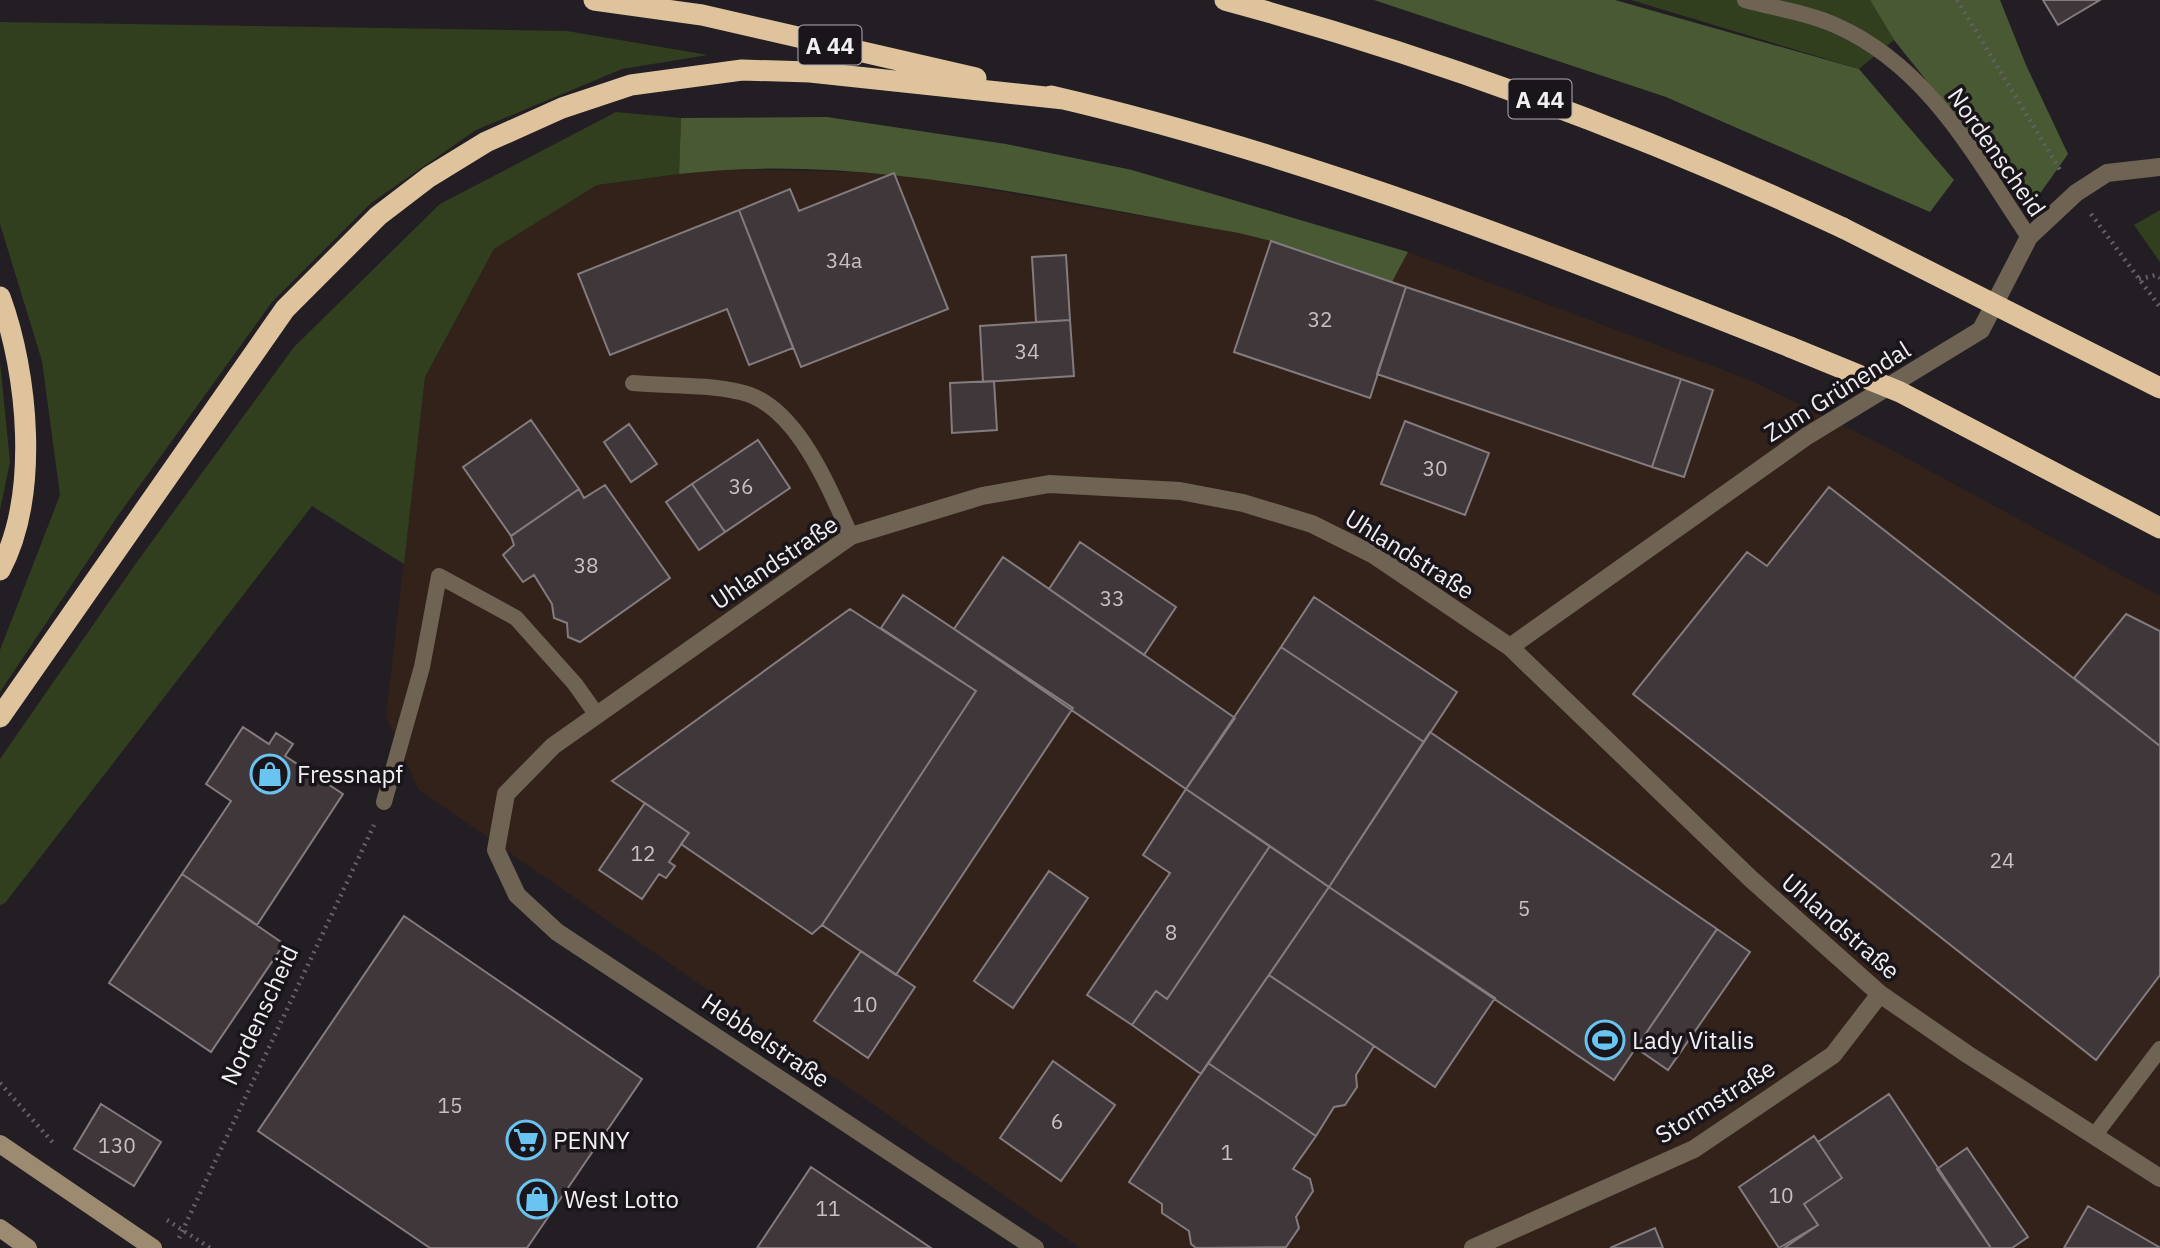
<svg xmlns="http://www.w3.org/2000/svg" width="2160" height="1248" font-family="'IBM Plex Sans',sans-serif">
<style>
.industrial{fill:#33221a}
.green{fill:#313f1f}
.forest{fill:#485933}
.building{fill:#3f373a;stroke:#847b7f;stroke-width:2}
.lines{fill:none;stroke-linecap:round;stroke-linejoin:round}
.path{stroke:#646065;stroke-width:4.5;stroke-dasharray:2 5;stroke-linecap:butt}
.service{stroke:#6f6354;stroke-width:16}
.minor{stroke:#6f6354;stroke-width:18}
.secondary{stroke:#9c8a71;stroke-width:18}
.motorway{stroke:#dfc39c;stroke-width:21}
.motorway-bridge{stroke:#dfc39c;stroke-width:21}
.labels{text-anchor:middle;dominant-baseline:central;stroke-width:7;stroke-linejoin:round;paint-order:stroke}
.number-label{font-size:21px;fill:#c5c1c5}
.shield{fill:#19151a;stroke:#b1aeb2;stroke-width:2}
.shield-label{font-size:23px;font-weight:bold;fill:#f2eff3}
.street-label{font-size:24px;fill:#f2eff3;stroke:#19151a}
.poi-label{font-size:24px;fill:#f2eff3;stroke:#19151a;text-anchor:start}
</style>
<rect width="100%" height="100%" fill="#221e24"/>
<path class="industrial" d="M719,169L894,173L1239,233L1271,241L1392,282L1408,252L1750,380L1886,447L2160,596V1248H1080L418,789L386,716L425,377L494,249L597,185Z"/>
<path class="green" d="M1631,0H1870L1894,40L1859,69Z
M0,22L567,31L708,55L622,69L476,130L371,203L272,302L117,517L0,692V650L60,495L42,361L0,224Z
M616,112L681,118L679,174L597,185L494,249L425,377L404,564L312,506L5,903L0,905V759L134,566L294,347L440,204Z
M2160,210V262L2134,225Z
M0,362L10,462L0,510Z"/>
<path class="forest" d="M1374,0H1615L1859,69L1954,180L1930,212L1666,97Z
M1870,0H2000L2026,65L2068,154L2029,209L1894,40Z
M827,117L1006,144L1132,170L1408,252L1392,282L1271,241L1239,233C1058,202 862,152 679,174L681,118Z"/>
<path class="building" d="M2043,0H2100L2058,25Z
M894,173L948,309L801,367L739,210L790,189L799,211Z
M739,210L793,348L749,365L727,309L610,355L578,274Z
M1271,241L1406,287L1370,398L1234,352Z
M1066,255L1070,320L1036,322L1032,257Z
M1406,287L1681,379L1652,467L1377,374Z
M1070,320L1074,376L983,382L980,326Z
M1681,379L1713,390L1684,477L1652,467Z
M994,381L997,430L952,433L950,383Z
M531,420L579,489L511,536L463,467Z
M1405,421L1489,453L1465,515L1381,484Z
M629,424L657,464L631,482L604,442Z
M758,440L790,488L725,532L692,484Z
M692,484L725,532L699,550L666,502Z
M605,485L670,578L580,642L568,637L567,623L554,618L552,604L534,575L523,582L503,555L514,545L511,536L579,489L584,498Z
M1829,487L2160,746V975L2096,1060L1633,694L1747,552L1767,566Z
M1080,542L1176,607L1144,655L1049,589Z
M1003,557L1235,718L1186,789L954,629Z
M903,595L1073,708L896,975L822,925L976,691L881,628Z
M1314,597L1457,692L1424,742L1281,647Z
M850,609L976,691L822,925L812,934L681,844L689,833L612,781Z
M2126,614L2160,631V746L2074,678Z
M1281,647L1424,742L1329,887L1186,789Z
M243,727L269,744L276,733L293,744L285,756L343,794L257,925L182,874L231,801L206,784Z
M1430,732L1717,929L1614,1080L1329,887Z
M1186,789L1270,846L1167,999L1156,991L1132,1025L1087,995L1170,873L1143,855Z
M645,803L689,833L669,862L675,866L666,878L659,874L642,899L599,870Z
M1270,846L1329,887L1201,1074L1132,1025L1156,991L1167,999Z
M1049,871L1088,898L1013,1008L974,981Z
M182,874L284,944L211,1052L109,983Z
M1329,887L1495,998L1435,1087L1269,975Z
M404,916L642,1079L527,1248H430L258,1131Z
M1717,929L1750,952L1668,1070L1636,1048Z
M861,951L915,987L868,1058L814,1021Z
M1269,975L1374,1046L1356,1075L1357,1087L1345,1105L1334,1107L1316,1136L1208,1063Z
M1053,1061L1115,1105L1061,1181L1000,1138Z
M1208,1063L1316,1136L1293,1169L1310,1179L1313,1191L1296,1217L1299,1228L1286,1247L1196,1248L1191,1244L1189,1231L1162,1213V1204L1129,1182Z
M1889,1094L1991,1248H1784L1818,1225L1804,1204L1842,1178L1818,1142Z
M101,1104L161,1142L134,1186L74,1149Z
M1814,1136L1842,1178L1804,1204L1818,1225L1779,1248L1739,1187Z
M1967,1148L2028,1237L2012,1248H1991L1937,1169Z
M811,1167L931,1248H757Z
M2088,1206L2159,1247V1248H2064Z
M1655,1228L1663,1248H1610Z"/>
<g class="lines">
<path class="path" d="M1957,0L2060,170
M2091,214L2160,307
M2139,279L2156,275L2160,278
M0,1083L55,1145
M167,1220L210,1248
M179,1238L374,825"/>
<path class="service" d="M1745,0C1774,8 1809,13 1837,26C1929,67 1975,157 2029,237
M633,383C668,386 706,384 740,392C797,404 829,489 851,536
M384,802L422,667L439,576L516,618L575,684L597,715
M2094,1136L2160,1049"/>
<path class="minor" d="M1510,647L1807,436L1981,330L2029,237L2076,193L2107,173L2160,167
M1035,1248L557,932L517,895L496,850L506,794L553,746L597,715L851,536L982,496L1049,484L1180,491L1243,503L1312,524L1374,555L1510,647L1751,879L1880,994L1967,1054L2160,1178
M1473,1248L1694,1149L1833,1055L1880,994"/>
<path class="secondary" d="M0,1144L153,1248
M0,1228L28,1248"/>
<path class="motorway" d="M594,0L702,15L976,78
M1225,0C1438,58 1643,134 1843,228
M1051,96C1305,155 1549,251 1790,347
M0,297C28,373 40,495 0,570
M0,717L285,309L378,216L429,177L486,142L562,108L631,85L742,70L810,72L1064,99"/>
<path class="motorway-bridge" d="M1843,228L2160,388
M1790,347L1900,392L2160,528"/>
</g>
<defs>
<symbol id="shop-ring" viewBox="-11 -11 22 22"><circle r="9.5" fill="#19151a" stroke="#69c4f1" stroke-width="1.5"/><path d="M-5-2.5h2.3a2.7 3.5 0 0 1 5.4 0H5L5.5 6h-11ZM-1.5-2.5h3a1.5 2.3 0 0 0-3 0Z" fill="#69c4f1"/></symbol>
<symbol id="stadium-ring" viewBox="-11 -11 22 22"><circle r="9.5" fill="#19151a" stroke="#69c4f1" stroke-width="1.5"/><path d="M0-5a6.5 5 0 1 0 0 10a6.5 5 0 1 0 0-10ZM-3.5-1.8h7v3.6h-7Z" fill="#69c4f1"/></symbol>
<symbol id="supermarket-ring" viewBox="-11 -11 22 22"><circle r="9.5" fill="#19151a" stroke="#69c4f1" stroke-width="1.5"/><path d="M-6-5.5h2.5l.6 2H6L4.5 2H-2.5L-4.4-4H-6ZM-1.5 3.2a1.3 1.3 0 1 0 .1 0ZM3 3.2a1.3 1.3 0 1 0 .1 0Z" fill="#69c4f1"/></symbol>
</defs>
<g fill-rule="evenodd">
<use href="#shop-ring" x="248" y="752" width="44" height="44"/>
<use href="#stadium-ring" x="1583" y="1018" width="44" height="44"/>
<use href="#supermarket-ring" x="504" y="1118" width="44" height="44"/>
<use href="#shop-ring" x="515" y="1177" width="44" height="44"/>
</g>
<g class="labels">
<g class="number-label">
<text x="844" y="260">34a</text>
<text x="1320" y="319">32</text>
<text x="1027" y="351">34</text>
<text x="1435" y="468">30</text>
<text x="741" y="486">36</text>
<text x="586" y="565">38</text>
<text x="1112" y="598">33</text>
<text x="643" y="853">12</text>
<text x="2002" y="860">24</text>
<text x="1524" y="908">5</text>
<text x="1171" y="932">8</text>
<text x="865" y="1004">10</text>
<text x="450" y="1105">15</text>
<text x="1057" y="1121">6</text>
<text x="117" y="1145">130</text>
<text x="1227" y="1152">1</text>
<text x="1781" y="1195">10</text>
<text x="828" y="1208">11</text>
</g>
<g class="shield">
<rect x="798.5" y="25.5" width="63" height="39" rx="5"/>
<rect x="1508.5" y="79.5" width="63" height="39" rx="5"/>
</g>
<g class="shield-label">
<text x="830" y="45">A 44</text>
<text x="1540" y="99">A 44</text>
</g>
<g class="street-label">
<text transform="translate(1997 152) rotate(55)">Nordenscheid</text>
<text transform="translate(1837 391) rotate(-32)">Zum Grünendal</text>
<text transform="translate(1410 554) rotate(32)">Uhlandstraße</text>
<text transform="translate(774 562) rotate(-34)">Uhlandstraße</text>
<text transform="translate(1841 926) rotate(41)">Uhlandstraße</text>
<text transform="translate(259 1015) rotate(-65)">Nordenscheid</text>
<text transform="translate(766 1040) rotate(34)">Hebbelstraße</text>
<text transform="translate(1715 1101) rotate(-32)">Stormstraße</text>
</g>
<g class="poi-label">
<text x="297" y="774">Fressnapf</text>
<text x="1632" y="1040">Lady Vitalis</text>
<text x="553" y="1140">PENNY</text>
<text x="564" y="1199">West Lotto</text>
</g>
</g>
</svg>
